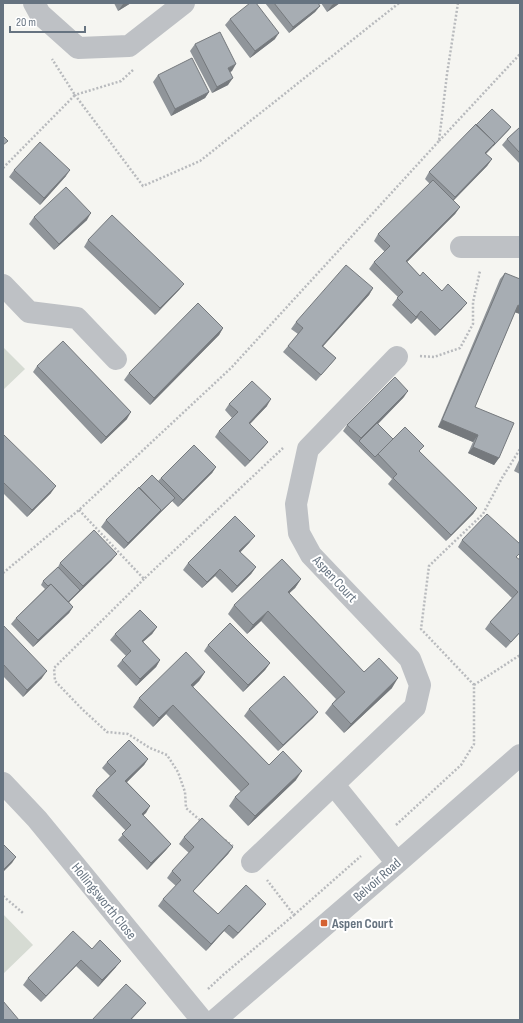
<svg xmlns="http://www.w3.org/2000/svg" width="523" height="1023" font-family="'Sofia Sans Condensed',sans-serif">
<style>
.green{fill:#d6dbd3}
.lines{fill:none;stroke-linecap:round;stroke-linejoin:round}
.path{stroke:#b8babd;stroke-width:2.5;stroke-dasharray:2 2;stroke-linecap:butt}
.street{stroke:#bec1c5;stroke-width:22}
.wall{fill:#90959a}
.shaded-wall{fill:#75797d}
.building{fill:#a7adb3;stroke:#75797d}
.poi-dot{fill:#d46232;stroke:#fff;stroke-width:1.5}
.labels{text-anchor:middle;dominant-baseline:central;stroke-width:4;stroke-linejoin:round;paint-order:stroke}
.street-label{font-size:14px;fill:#667380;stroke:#fff}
.poi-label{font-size:14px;font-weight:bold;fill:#667380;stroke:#fff;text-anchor:start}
</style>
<rect width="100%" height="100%" fill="#f5f5f1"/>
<path class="green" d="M3,347L25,369L3,390Z
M3,914L33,945L3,974Z"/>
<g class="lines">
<path class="path" d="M133,70L121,81L75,95L143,186L200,161L399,3
M439,141L520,54
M3,168L75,95L52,59
M420,356L434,357L460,348L473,324V302L480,271
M79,510L144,579L283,448
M3,573L79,510L231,368L439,141L447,74L458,3
M144,579L54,668L55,681L82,709L107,732L128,734L150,748L167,755L178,772L185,792L186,808L202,822
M474,685L520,655
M396,825L461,765L474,744V685L421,629L429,566L483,514L502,478L520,449
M225,840L234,847
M3,896L23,913
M294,915L361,856
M208,989L223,975L294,915L267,880"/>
<path class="street" d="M34,3L40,14L78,48L129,46L184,3
M461,247H520
M3,285L29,312L77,318L116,359
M3,783L37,819L202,1020
M334,785L397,863
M252,862L415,707L420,685L410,659L311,555L299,533L296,504L308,449L397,357
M215,1020L397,863L520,755"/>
</g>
<path class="wall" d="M114,3H131L118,11Z
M265,3H318L320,6L315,12L289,33Z
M321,3H340L327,12Z
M230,19L275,39L250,58L225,25Z
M195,44L232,71L230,72L228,85L212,93L190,51Z
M158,75L209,92L205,98L171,116L153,82Z
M511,127L509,130L486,154L492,159L487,166L453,201L460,207L455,214L407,262L420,276L462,309L435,336L417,318L411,324L392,305L398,297L369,269L374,262L385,252L374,241L378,234L430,184L425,179L429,172Z
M520,127V164L502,145L507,139Z
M14,170L66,176L40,205L9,177Z
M34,217L87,220L54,250L29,224Z
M88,240L184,284L179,290L155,315L84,247Z
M505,273L520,314L515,312L475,407L499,458L494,465L468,453L473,442L438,427L500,279Z
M373,288L369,295L323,346L336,358L331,364L316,381L283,352L298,334L291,329L296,322Z
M223,328L219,335L150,405L124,380L129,373Z
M37,366L127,419L101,444L33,372Z
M404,397L378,424L393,439L420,452L477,508L473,514L446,541L388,484L392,479L343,431L347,425Z
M229,404L267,406L250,424L268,442L263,448L245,467L215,437L219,431L232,418L225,410Z
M3,434L51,493L27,517L3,493Z
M520,458V474L514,471Z
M216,467L212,473L178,507L172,501L124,549L101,527L106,520L139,488L158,481L161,478Z
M462,540L517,558L520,633L506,648L485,629L490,622L512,598L458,547Z
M250,542L240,552L256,567L251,574L232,593L215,576L202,588L183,570L188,563Z
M112,560L69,602L73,607L69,613L33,647L11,624L16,618L45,589L41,585L43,581L58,567L60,563Z
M301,579L295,588L289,593L364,672L392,688L344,733L325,713L332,704L336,699L261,621L247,634L228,614L234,605Z
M3,625L42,678L23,697L3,676Z
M157,627L152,634L143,642L160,660L156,667L136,686L117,666L122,660L126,656L110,640L115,634Z
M208,645L270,663L265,670L243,692L204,651Z
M205,672L199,681L193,687L269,765L296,780L248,826L229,806L235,797L241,792L166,714L153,727L133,707L139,698Z
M249,709L318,712L313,718L278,751L244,716Z
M148,759L144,765L127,782L150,806L143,815L171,844L166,850L147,870L118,840L126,831L92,796L96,790L110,776L102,768L107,762Z
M184,837L233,847L228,854L193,891L218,914L266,904L261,910L233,939L224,931L206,951L158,906L163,899L176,886L167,878L172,871L189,853L179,844Z
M92,949L116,967L98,987L76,966L41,1002L23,985L28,978Z"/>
<path class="shaded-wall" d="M125,3H131L118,11L123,4Z
M335,3H340L327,12L332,5Z
M320,6L315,12L289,33L293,27Z
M279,33L275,39L250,58L255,51Z
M236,64L232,71L223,75L228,68Z
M233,78L228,85L212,93L217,87Z
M209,92L205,98L171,116L175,109Z
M495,143L490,149L481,159L485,153Z
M492,159L487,166L450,204L455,197Z
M70,170L66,176L40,205L44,198Z
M460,207L455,214L401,268L406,261Z
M91,213L87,220L54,250L59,244Z
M184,284L179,290L155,315L160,308Z
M373,288L369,295L318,352L322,346Z
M467,303L462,309L435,336L440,330Z
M518,305L520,306V314L514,312Z
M421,311L417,318L411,324L416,317Z
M223,328L219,335L150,405L154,398Z
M408,391L404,397L360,442L359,441L361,438Z
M271,399L267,406L244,430L249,423Z
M131,412L127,419L101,444L106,437Z
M442,420L478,435L473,442L438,427Z
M268,442L263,448L245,467L250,461Z
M473,447L499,458L494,465L468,453Z
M216,467L212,473L178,507L183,500Z
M56,486L51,493L27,517L32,510Z
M175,498L124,549L128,543L161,510Z
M477,508L473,514L446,541L451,535Z
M255,536L250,542L235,558L239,551Z
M117,554L112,560L63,608L65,604L80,590L83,586Z
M256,567L251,574L232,593L237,586Z
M220,569L215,576L202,588L207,582Z
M301,579L295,588L281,601L288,592Z
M73,607L69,613L33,647L38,640Z
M268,611L261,621L247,634L253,625Z
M157,627L152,634L137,647L142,641Z
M160,660L156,667L136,686L140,679Z
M270,663L265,670L243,692L248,685Z
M47,671L42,678L23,697L27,690Z
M205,672L199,681L185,694L191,685Z
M398,678L392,688L344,733L351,724Z
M173,705L166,714L153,727L159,718Z
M318,712L313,718L278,751L283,745Z
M148,759L144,765L121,788L125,781Z
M302,771L296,780L248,826L255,816Z
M150,806L146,813L137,821L142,814Z
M171,844L166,850L147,870L151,863Z
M233,847L228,854L188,897L193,891Z
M16,857L12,863L3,872V870Z
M266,904L261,910L233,939L238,933Z
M229,925L224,931L206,951L211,944Z
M81,960L76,966L41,1002L46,996Z
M121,961L116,967L98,987L102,980Z
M146,1003L141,1009L131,1020H130Z"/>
<path class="building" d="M250,3H256L279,33L255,51L230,19Z
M274,3H318L320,6L293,27Z
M220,32L236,64L228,68L233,78L217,87L195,44Z
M192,58L209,92L175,109L158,75Z
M492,109L511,127L493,146L495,143L476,125Z
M476,124L495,143L485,153L492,159L455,197L429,172Z
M520,127V153L507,139Z
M3,136L8,141L3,145Z
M40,142L70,170L44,198L14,170Z
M433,180L460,207L406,261L420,276L423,272L442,291L448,284L467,303L440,330L421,311L416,317L397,298L403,292L374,262L390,246L378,234Z
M66,187L91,213L59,244L34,217Z
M112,215L184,284L160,308L88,240Z
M346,265L373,288L322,346L336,358L321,375L288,346L303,328L296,322Z
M505,273L520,279V306L518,305L475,407L514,423L499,458L473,447L478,435L442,420Z
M198,303L223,328L154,398L129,373Z
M63,341L131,412L106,437L37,366Z
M395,377L408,391L361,438L347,425Z
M252,381L271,399L249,423L268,442L250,461L219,431L238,412L229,404Z
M377,423L393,439L375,457L359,441Z
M405,427L424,446L419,451L477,508L451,535L393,478L397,474L378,454Z
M3,434L56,486L32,510L3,482Z
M194,445L216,467L183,500L161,478Z
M152,475L175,498L159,513L161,510L139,488Z
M139,487L161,510L128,543L106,520Z
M487,514L520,544V553L516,557L520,560V632L511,642L490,622L518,592L462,540Z
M235,516L255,536L239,551L256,567L237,586L220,569L207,582L188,563Z
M94,530L117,554L83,586L60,563Z
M282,559L301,579L288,592L364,672L379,658L398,678L351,724L332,704L345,692L268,611L253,625L234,605Z
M58,567L80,590L68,602L51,584L48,586L43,581Z
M51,584L73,607L38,640L16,618Z
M140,610L157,627L142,641L160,660L140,679L122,660L131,651L115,634Z
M230,623L270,663L248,685L208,645Z
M3,625L47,671L27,690L3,664Z
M186,652L205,672L191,685L269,765L283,751L302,771L255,816L235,797L249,784L173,705L159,718L139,698Z
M284,676L318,712L283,745L249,709Z
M129,740L148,759L125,781L150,806L142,814L171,844L151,863L122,834L131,825L96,790L116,771L107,762Z
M202,818L233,847L193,891L218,914L246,885L266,904L238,933L229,925L211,944L163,899L181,880L172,871L194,847L184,837Z
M3,844L16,857L3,870Z
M73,931L92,949L100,940L121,961L102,980L81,960L46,996L28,978Z
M126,984L146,1003L130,1020H92Z
M3,1001L19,1020H3Z"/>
<rect class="poi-dot" x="320" y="919" width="8" height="8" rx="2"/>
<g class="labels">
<g class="street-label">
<text transform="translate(335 579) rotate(47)">Aspen Court</text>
<text transform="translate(377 880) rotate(-41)">Belvoir Road</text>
<text transform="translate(104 901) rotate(51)">Hollingsworth Close</text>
</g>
<g class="poi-label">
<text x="332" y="923">Aspen Court</text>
</g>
</g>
<rect width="523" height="1023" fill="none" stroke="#667380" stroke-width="8"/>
<path d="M10 26v6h75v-6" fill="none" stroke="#667380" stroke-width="2"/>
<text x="16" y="26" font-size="12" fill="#667380" stroke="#ffffff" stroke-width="3" paint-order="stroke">20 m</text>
</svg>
